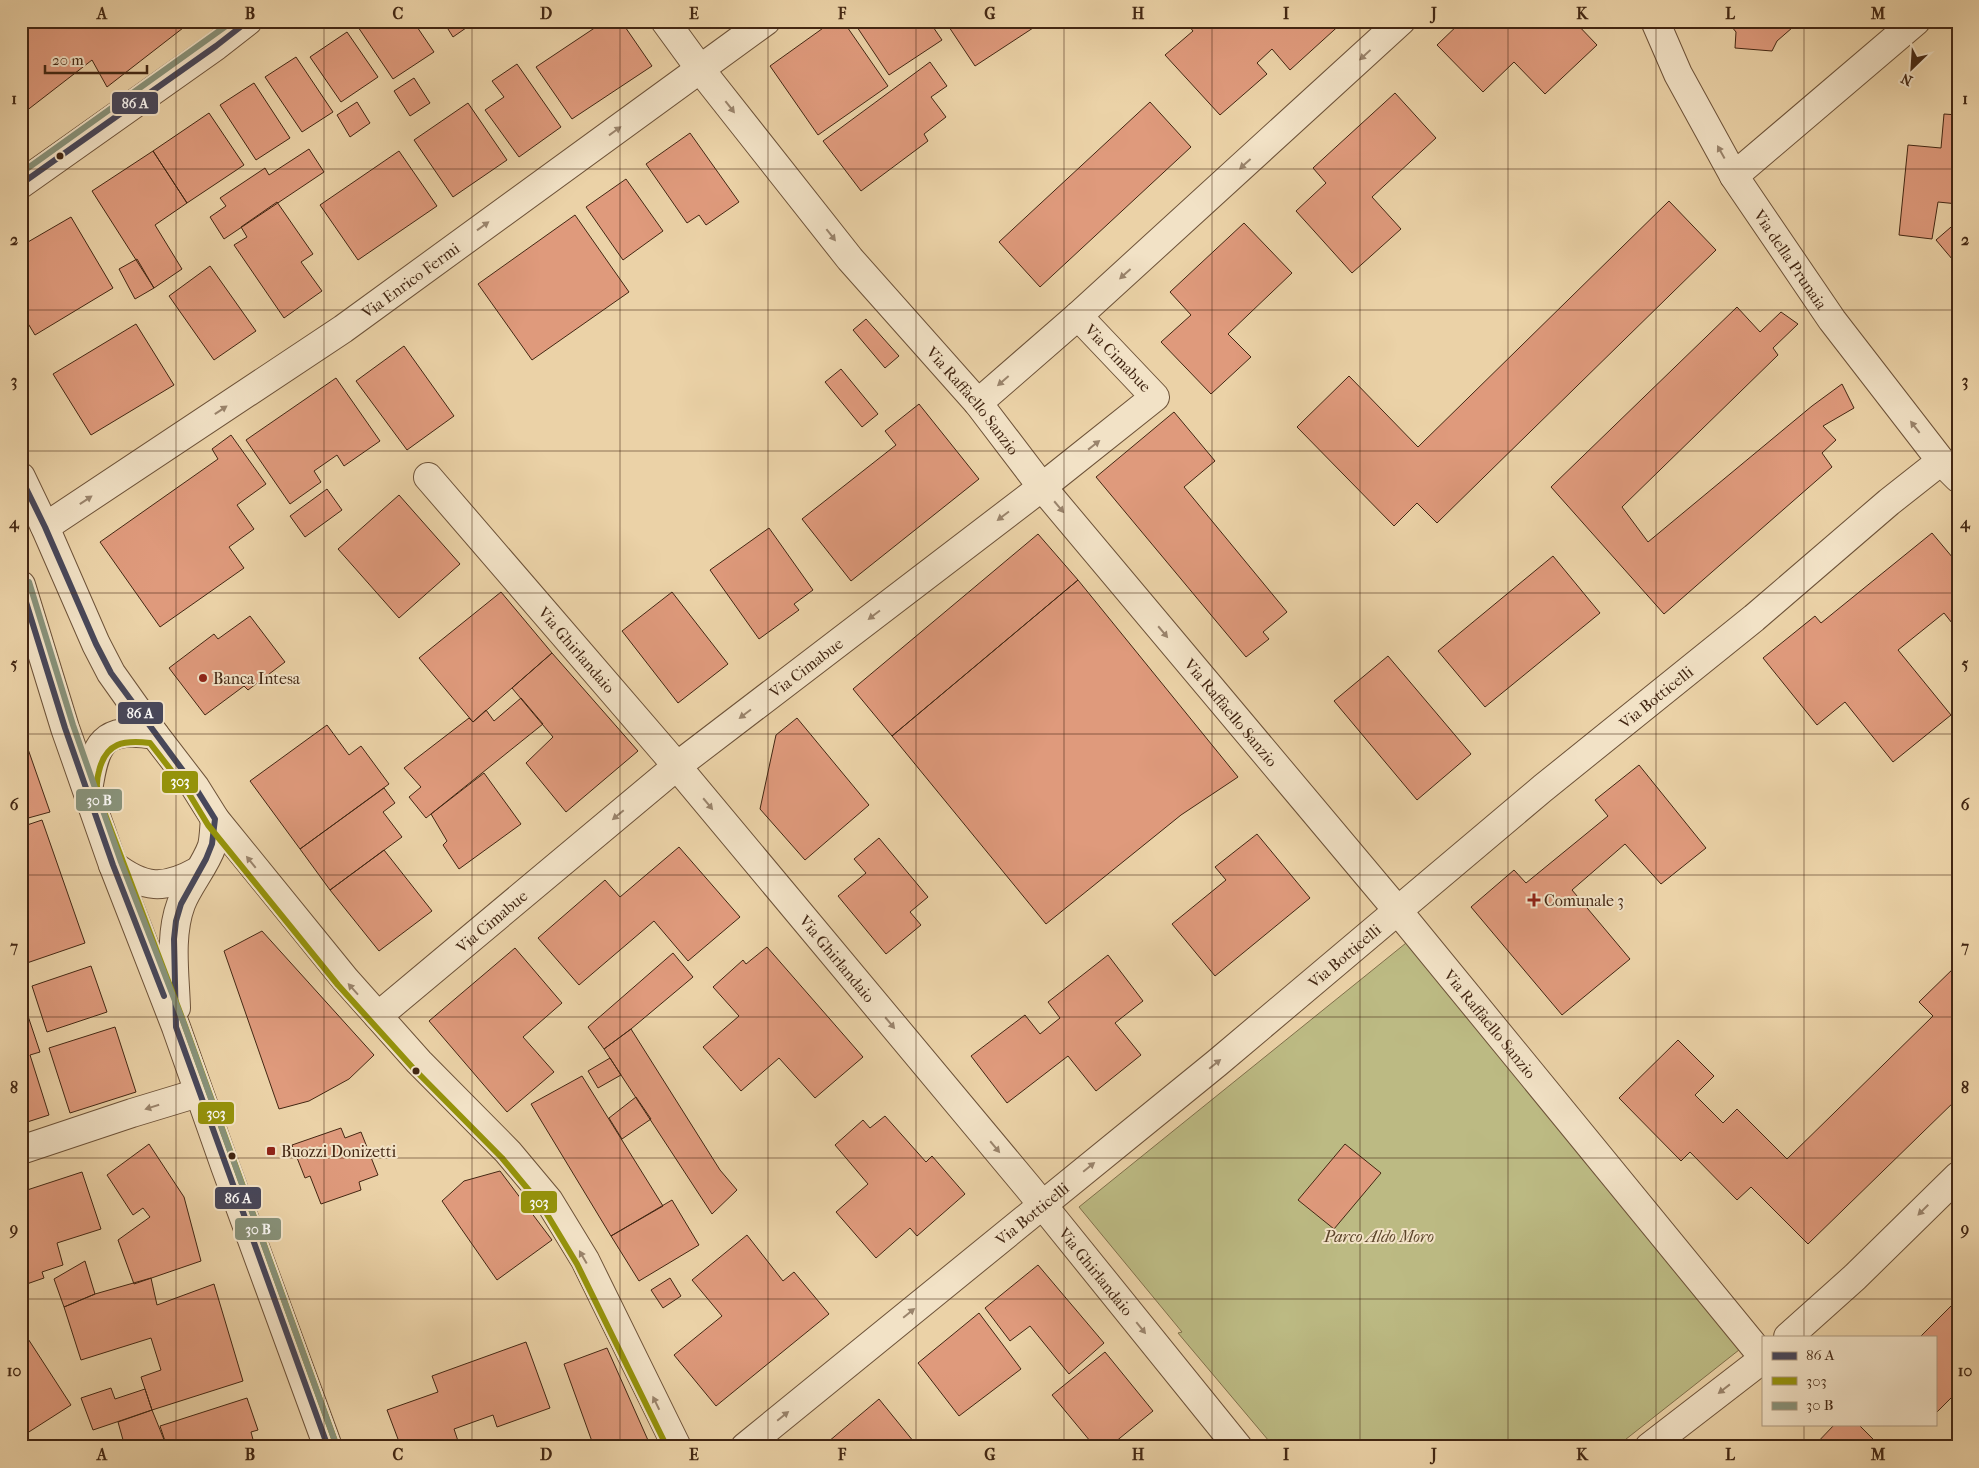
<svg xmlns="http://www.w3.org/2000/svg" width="1979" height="1468" font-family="'IM FELL French Canon',serif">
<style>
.green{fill:#bcba83;stroke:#80704b}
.building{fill:#df9a7c;stroke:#432713}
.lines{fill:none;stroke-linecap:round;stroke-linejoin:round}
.minor-casing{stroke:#6d5238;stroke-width:30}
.tertiary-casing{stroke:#6d5238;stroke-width:30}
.minor{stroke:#f2e2c6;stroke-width:28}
.tertiary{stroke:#f2e2c6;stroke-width:28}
.bus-1-casing{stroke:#f2e2c6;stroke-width:10}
.bus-2-casing{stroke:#f2e2c6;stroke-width:10}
.bus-3-casing{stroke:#f2e2c6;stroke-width:10}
.bus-1{stroke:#47475a;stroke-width:6}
.bus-2{stroke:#95930b;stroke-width:6}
.bus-3{stroke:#88927a;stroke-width:6}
.oneway{fill:#9a846c}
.grid{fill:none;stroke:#432713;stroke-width:1;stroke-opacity:0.55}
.bus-dot{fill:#432713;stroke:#f2e2c6;stroke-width:2}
.poi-dot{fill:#8f2418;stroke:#f2e2c6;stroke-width:2}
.labels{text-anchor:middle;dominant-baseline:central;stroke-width:4;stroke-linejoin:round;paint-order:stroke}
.street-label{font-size:16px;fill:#432713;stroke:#f2e2c6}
.poi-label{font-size:16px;fill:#432713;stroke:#f2e2c6;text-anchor:start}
.park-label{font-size:16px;font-style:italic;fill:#5b4429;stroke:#f2e2c6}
.line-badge{stroke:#f2e2c6;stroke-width:2}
.badge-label{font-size:14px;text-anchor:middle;font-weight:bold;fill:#fff}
.neatline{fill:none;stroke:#432713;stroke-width:2}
.grid-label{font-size:16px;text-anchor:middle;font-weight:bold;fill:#432713}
</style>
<rect width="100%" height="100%" fill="#ebd2a7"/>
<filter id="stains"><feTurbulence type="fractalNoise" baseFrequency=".004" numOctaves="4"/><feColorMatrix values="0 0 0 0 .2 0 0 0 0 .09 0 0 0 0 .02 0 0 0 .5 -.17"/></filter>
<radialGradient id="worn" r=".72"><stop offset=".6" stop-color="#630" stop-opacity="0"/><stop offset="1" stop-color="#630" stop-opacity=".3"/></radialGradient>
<path class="green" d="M1411,939L1744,1346L1616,1447H1274L1178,1333L1182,1332L1079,1207Z"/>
<path class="building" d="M21,21H178L183,28L107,87L92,60L21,115Z
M360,21H413L434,52L393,79L356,24Z
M443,21H476L453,37Z
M605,21H621L652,66L572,119L536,67Z
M833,21H843L888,86L818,135L770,66Z
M853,21H929L942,40L889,75Z
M945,21H1028L1033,28L975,66Z
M1185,21H1344L1290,70L1272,49L1257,63L1267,74L1220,115L1165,55L1193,31Z
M1462,21H1574L1597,45L1545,94L1514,62L1483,92L1437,45Z
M1727,21H1800L1777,41L1772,51L1735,48L1736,32Z
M347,32L378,77L341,102L310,57Z
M296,57L333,112L302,132L265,77Z
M930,62L947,86L931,97L946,117L924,134L928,141L861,191L823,141Z
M517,64L561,127L519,157L485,110L504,97L492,81Z
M414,78L430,103L410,116L394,91Z
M254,83L290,138L256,160L220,105Z
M1395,93L1436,138L1372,197L1401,229L1352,273L1296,211L1326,183L1313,168Z
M357,102L370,123L350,137L337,115Z
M1150,102L1191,147L1040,287L999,242Z
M468,103L507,160L453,197L414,140Z
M209,113L244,165L187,203L153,151Z
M1944,114L1958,115V204L1938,202L1932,239L1899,235L1908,145L1941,148Z
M690,133L739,202L706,225L699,215L687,223L646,164Z
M309,149L324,172L224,239L210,217L226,206L220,198L265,168L269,175Z
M153,151L187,203L155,225L182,269L154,288L92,191Z
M399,151L437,206L358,260L320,205Z
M626,179L663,231L623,260L586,207Z
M1669,201L1716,250L1437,523L1417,503L1394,526L1297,427L1349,376L1418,447Z
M277,202L313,254L301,262L322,291L284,318L234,245L247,237L241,227Z
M575,215L629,292L532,360L478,284Z
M71,217L113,288L35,335L21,312V246Z
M1958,221V266L1936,240Z
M1244,223L1292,273L1228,334L1251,357L1211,394L1161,342L1191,315L1170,292Z
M137,259L154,288L135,299L119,269Z
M210,266L256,331L214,360L169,296Z
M1737,307L1760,332L1781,312L1798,324L1773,348L1778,355L1622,507L1648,542L1812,406L1842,384L1854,408L1823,426L1836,440L1822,453L1832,467L1664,614L1551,487Z
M866,319L899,356L885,368L853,330Z
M136,324L174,385L91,435L53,374Z
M404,346L454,416L407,450L356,381Z
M841,369L878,414L862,427L825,382Z
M336,378L380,441L344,466L337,455L314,471L321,482L290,504L246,440Z
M919,404L979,479L851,581L802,519L896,445L885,431Z
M1174,412L1215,461L1184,487L1287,612L1263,632L1269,639L1246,657L1096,477Z
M231,435L266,484L237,505L254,529L229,547L244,568L160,627L100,542L218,459L212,449Z
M327,489L342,510L305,537L290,516Z
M399,495L460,564L399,618L338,549Z
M769,528L813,590L794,604L799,610L759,639L710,570Z
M1932,533L1958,564V619L1952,623L1944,613L1898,650L1951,715L1893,762L1845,702L1817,725L1763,658L1815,616L1821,623Z
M1038,534L1078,580L892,736L853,689Z
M1553,556L1600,613L1485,707L1438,651Z
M1078,580L1238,777L1181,815L1046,924L892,736Z
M501,592L552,653L473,722L419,658Z
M672,592L728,664L678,703L622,631Z
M250,616L285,662L248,690L244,686L205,715L169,668L214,634L218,639Z
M552,653L638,751L566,812L526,763L553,737L512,688Z
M1388,656L1471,754L1417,800L1334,701Z
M521,698L543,724L426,818L409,797L421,787L404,768L469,718L473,722L486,710L494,721Z
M797,718L869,805L805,860L760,809L776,735Z
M327,725L349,755L361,746L389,784L300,849L250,781Z
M21,729L50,812L21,820Z
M1639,765L1706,848L1661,884L1625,844L1572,890L1630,959L1562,1015L1471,907L1514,870L1526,883L1608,816L1595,800Z
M484,773L521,824L459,869L443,845L447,841L431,814Z
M384,788L395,803L383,812L402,837L330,890L300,849Z
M42,820L85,943L21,965V827Z
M1257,834L1310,898L1215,976L1172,924L1226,880L1215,867Z
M879,838L928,897L910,912L921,925L886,954L838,896L866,873L854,859Z
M679,847L740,917L688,961L654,921L579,985L538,938L605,880L620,897Z
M384,850L432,911L379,951L330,890Z
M262,931L374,1055L349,1079L309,1101L279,1109L224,951Z
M767,947L863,1057L815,1098L779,1058L741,1091L703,1047L739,1016L713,987L743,960L746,964Z
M515,948L562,1003L523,1037L554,1072L507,1112L429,1021Z
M673,953L693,977L631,1029L604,1049L588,1027Z
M1108,955L1143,1001L1115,1023L1141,1055L1096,1091L1068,1056L1007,1103L971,1056L1025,1015L1040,1034L1060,1018L1048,1002Z
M1958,964V1098L1808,1244L1751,1187L1737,1200L1690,1152L1681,1161L1619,1098L1678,1040L1714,1076L1695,1095L1723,1123L1737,1109L1787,1159L1933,1016L1919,1002Z
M91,966L107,1012L47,1032L32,986Z
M21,995L40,1052L30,1055L49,1115L21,1124Z
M115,1027L136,1092L70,1113L49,1048Z
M631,1029L720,1170L737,1190L712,1214L604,1049Z
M610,1058L621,1075L598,1088L588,1071Z
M582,1076L663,1206L611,1236L531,1104Z
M636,1097L651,1119L622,1139L609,1118Z
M885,1116L926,1162L932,1156L965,1194L917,1236L910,1228L876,1258L836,1212L868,1184L835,1145L863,1120L870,1128Z
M341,1128L345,1138L361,1132L378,1175L359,1182L361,1190L321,1204L310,1176L305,1178L292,1145Z
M149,1144L184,1197L201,1261L134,1284L118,1240L150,1217L143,1208L133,1215L107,1175Z
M1345,1144L1381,1173L1334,1229L1298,1200Z
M500,1171L552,1240L497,1280L442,1201L464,1181Z
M82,1172L101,1229L57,1243L63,1265L42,1272L44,1278L21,1286V1192Z
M672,1200L699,1245L639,1281L611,1236Z
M747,1235L783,1281L794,1272L829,1314L716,1406L674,1355L722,1316L692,1280Z
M85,1261L95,1294L64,1307L54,1279Z
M1038,1265L1104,1343L1069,1374L1030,1326L1010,1341L985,1308Z
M151,1278L157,1305L214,1284L243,1381L152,1410L141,1377L161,1370L151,1338L81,1360L64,1307L95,1294Z
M670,1278L681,1296L663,1308L651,1290Z
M1958,1299V1391L1935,1414V1337H1920Z
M979,1313L1021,1369L959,1416L918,1363Z
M21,1328L71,1405L21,1437Z
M526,1342L550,1408L497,1427L493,1415L454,1429L460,1447H401L387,1410L438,1392L432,1376Z
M607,1348L651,1447H594L564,1364Z
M1105,1352L1153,1411L1109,1447H1095L1052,1395Z
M111,1388L115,1399L145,1389L152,1410L93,1430L81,1398Z
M247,1398L258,1430L251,1432L255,1447H167L160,1426Z
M879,1399L918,1447H822Z
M152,1410L167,1447H125L118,1422Z
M1835,1424H1858L1881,1447H1813Z"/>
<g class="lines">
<defs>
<g id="minor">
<path id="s1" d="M665,21L700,69L850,259L978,403L1042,487L1398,911L1763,1357"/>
<path id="s2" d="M1655,21L1678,74L1734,176L1832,320L1941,461L1958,478"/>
<path d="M1734,176L1916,21"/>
<path d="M978,403L1078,316L1401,21"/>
<path d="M21,477L45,527L96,644L111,673L155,735L195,787L215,819L345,979L419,1062L508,1152L549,1201L585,1260L677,1447"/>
<path id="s3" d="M428,477L665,752L1028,1187L1238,1447"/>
<path id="s4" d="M45,527L343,329L766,21"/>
<path d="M21,585L65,728L113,865L176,1027L225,1166L328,1447"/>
<path d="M88,791C95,743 102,726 155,735"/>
<path d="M113,865C144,889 164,890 198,871"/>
<path d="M176,1008C175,975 169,936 181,904C189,884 205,866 212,846C214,838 214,828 215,819"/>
<path id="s5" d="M378,1016L677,766L1042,487L1155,397L1078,316"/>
<path d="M21,1150L132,1113L198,1093"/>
<path d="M1788,1337L1855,1277L1958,1176"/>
<path id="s6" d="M745,1447L1217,1063L1543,788L1754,618L1889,502L1941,461"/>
<path d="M1649,1447L1763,1359"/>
</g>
<path id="tertiary" d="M21,184L216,46L248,21"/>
</defs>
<use href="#minor" class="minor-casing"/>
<use href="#tertiary" class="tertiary-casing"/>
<use href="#minor" class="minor"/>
<use href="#tertiary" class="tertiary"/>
<defs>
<path id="bus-1" d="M21,184L216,46L248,21
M21,478L45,527L96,644L111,673L195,787L215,819L212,844L206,859L181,904L176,921L174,939L176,1027L328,1447
M21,586L65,728L113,865L164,996"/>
<path id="bus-2" d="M336,1444L181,1015L100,801C96,791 96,781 99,771C106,742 124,740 150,743L188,792L208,825L338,985L413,1068L502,1158L542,1206L577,1264L667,1447"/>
<path id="bus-3" d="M21,173L233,21
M29,582L73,725L121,862L184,1024L336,1444"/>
</defs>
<use href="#bus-1" class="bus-1-casing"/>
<use href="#bus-2" class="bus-2-casing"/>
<use href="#bus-3" class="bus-3-casing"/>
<use href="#bus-1" class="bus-1"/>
<use href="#bus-2" class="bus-2"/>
<use href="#bus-3" class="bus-3"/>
</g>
<defs><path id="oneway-solid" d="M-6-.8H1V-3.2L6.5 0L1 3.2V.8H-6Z" transform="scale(1.25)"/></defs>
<g class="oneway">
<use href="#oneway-solid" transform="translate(1365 55) rotate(137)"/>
<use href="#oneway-solid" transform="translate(730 107) rotate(52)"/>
<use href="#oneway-solid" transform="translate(615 131) rotate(-36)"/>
<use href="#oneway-solid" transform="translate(1721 152) rotate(-119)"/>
<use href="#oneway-solid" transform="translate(1245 164) rotate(138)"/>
<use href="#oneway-solid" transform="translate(483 226) rotate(-36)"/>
<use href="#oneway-solid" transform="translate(831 235) rotate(52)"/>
<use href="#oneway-solid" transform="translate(1125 274) rotate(138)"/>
<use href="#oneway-solid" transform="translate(1003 381) rotate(139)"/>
<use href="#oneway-solid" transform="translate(221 410) rotate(-34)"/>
<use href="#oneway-solid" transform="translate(1915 427) rotate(-128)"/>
<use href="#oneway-solid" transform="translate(1094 445) rotate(-38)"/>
<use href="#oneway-solid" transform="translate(86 500) rotate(-34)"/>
<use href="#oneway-solid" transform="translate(1059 507) rotate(50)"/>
<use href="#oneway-solid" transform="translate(1003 516) rotate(143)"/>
<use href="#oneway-solid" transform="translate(874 615) rotate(143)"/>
<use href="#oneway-solid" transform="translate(1163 632) rotate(50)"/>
<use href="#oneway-solid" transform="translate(745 714) rotate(143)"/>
<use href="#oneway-solid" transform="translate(708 804) rotate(50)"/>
<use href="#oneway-solid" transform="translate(618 815) rotate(140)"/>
<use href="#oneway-solid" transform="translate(251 862) rotate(-129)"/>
<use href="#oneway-solid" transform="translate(353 989) rotate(-132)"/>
<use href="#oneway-solid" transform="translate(890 1023) rotate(50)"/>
<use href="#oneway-solid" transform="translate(1215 1064) rotate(-39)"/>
<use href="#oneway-solid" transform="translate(152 1107) rotate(163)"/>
<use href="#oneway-solid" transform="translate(995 1147) rotate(50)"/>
<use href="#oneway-solid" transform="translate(1089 1167) rotate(-39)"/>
<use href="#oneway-solid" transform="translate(1923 1210) rotate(135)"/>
<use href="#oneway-solid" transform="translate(583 1257) rotate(-120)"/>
<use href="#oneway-solid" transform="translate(909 1313) rotate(-39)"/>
<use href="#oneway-solid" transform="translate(1141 1328) rotate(51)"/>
<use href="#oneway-solid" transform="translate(1724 1389) rotate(142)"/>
<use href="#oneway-solid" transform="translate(656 1403) rotate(-116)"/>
<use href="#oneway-solid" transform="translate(783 1416) rotate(-39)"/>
</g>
<path class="grid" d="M176,21V1447M324,21V1447M472,21V1447M620,21V1447M768,21V1447M916,21V1447M1064,21V1447M1212,21V1447M1360,21V1447M1508,21V1447M1656,21V1447M1804,21V1337M21,169H1958M21,310H1958M21,451H1958M21,593H1958M21,734H1958M21,875H1958M21,1017H1958M21,1158H1958M21,1299H1958M1804,1424V1447"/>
<g class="bus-dot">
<circle cx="60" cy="156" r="4.5"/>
<circle cx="416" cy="1071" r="4.5"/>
<circle cx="232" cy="1156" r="4.5"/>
</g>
<g class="poi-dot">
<circle cx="203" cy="678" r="5"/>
<path d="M1531.5 892.5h5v5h5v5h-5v5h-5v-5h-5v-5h5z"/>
<rect x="266" y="1146" width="10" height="10" rx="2.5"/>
</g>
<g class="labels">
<g class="street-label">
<text stroke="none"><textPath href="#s2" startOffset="275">Via della Prunaia</textPath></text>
<text stroke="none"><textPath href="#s4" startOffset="441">Via Enrico Fermi</textPath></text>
<text transform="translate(1118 358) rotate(46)">Via Cimabue</text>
<text stroke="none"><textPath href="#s1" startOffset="489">Via Raffaello Sanzio</textPath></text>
<text stroke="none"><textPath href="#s3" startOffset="228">Via Ghirlandaio</textPath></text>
<text stroke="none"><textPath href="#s5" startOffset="552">Via Cimabue</textPath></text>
<text stroke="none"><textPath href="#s6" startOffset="1180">Via Botticelli</textPath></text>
<text stroke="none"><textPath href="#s1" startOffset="894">Via Raffaello Sanzio</textPath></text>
<text stroke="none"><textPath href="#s5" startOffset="148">Via Cimabue</textPath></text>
<text stroke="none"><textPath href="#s6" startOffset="775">Via Botticelli</textPath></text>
<text stroke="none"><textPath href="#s3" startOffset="632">Via Ghirlandaio</textPath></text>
<text stroke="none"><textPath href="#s1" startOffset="1299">Via Raffaello Sanzio</textPath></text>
<text stroke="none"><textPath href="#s6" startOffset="370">Via Botticelli</textPath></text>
<text stroke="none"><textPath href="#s3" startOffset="1038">Via Ghirlandaio</textPath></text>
</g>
<g class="poi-label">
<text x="213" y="678">Banca Intesa</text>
<text x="1544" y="900">Comunale 3</text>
<text x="281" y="1151">Buozzi Donizetti</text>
</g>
<g class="park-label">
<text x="1379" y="1236">Parco Aldo Moro</text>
</g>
</g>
<g class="line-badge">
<rect x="111" y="91" width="48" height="24" rx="5" fill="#47475a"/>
<rect x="117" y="701" width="47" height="24" rx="5" fill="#47475a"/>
<rect x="161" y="770" width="38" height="24" rx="5" fill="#95930b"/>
<rect x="75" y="788" width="48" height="24" rx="5" fill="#88927a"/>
<rect x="197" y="1101" width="38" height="24" rx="5" fill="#95930b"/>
<rect x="214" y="1186" width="48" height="24" rx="5" fill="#47475a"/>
<rect x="520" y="1190" width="38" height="24" rx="5" fill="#95930b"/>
<rect x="234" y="1217" width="48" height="24" rx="5" fill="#88927a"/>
</g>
<g class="badge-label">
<text x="135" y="108">86 A</text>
<text x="140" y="718">86 A</text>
<text x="180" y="786">303</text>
<text x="99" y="805">30 B</text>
<text x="216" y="1118">303</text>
<text x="238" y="1203">86 A</text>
<text x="539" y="1207">303</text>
<text x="258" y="1234">30 B</text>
</g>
<rect width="1979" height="1468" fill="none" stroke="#ebd2a7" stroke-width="55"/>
<rect x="1762" y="1336" width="175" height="90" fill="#f2e2c6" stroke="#ac977e"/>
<rect x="1772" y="1352" width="25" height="8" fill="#47475a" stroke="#ac977e"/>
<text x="1806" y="1360" font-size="15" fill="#432713">86 A</text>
<rect x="1772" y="1377" width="25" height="8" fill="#95930b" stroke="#ac977e"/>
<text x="1806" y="1386" font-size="15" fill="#432713">303</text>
<rect x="1772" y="1402" width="25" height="8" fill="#88927a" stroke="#ac977e"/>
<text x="1806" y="1410" font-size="15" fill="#432713">30 B</text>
<g transform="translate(1912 68) rotate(205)" stroke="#f2e2c6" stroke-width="4" paint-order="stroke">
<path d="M0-4L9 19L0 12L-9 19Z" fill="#432713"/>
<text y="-8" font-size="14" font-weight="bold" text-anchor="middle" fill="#432713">N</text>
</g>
<path d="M45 65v8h102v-8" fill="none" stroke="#432713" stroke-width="2.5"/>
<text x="52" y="65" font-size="15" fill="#432713" stroke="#f2e2c6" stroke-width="4" paint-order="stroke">20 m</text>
<rect x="28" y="28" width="1924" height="1412" class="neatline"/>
<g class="grid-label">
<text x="102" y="19">A</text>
<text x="250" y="19">B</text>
<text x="398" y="19">C</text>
<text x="546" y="19">D</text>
<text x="694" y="19">E</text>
<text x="842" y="19">F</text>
<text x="990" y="19">G</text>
<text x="1138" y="19">H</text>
<text x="1286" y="19">I</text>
<text x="1434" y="19">J</text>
<text x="1582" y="19">K</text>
<text x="1730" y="19">L</text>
<text x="1878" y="19">M</text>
<text x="14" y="104">1</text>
<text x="1965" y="104">1</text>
<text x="14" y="245">2</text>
<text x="1965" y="245">2</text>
<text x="14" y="386">3</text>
<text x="1965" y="386">3</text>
<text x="14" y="528">4</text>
<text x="1965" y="528">4</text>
<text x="14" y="669">5</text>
<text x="1965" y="669">5</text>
<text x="14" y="810">6</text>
<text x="1965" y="810">6</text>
<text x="14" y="952">7</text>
<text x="1965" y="952">7</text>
<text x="14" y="1093">8</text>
<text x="1965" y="1093">8</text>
<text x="14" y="1234">9</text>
<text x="1965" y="1234">9</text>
<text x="14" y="1376">10</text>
<text x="1965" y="1376">10</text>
<text x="102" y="1460">A</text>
<text x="250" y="1460">B</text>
<text x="398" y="1460">C</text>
<text x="546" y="1460">D</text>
<text x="694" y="1460">E</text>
<text x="842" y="1460">F</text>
<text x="990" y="1460">G</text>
<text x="1138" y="1460">H</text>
<text x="1286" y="1460">I</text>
<text x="1434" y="1460">J</text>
<text x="1582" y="1460">K</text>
<text x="1730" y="1460">L</text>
<text x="1878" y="1460">M</text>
</g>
<rect width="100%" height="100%" filter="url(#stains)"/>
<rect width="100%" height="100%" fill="url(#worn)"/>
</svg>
